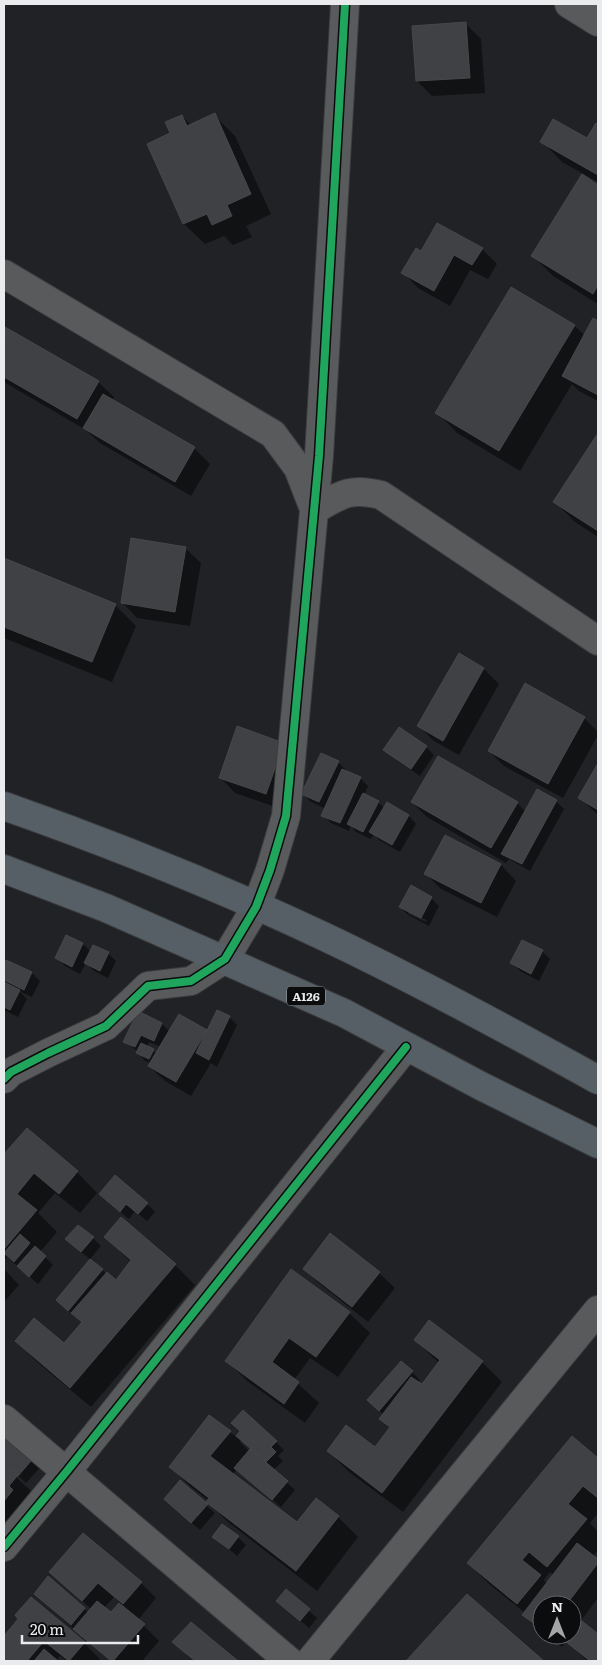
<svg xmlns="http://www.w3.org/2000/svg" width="602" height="1665" font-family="Literata,serif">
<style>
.shadow{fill:#0007;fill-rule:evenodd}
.building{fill:#404144;stroke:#47484a}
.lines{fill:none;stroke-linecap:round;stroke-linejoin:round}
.minor-casing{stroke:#3a3c3e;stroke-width:30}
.highway-casing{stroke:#3a3c3e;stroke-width:30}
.minor{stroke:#595a5b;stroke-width:28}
.highway{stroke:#565e66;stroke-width:28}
.cycleway-casing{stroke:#0a0c0d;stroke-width:11}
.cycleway{stroke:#20a55d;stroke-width:8}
.labels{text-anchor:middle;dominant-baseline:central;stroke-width:5;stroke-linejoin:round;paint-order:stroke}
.shield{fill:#0a0c0d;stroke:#a6a8aa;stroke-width:1}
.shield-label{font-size:12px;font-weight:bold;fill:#e9ebed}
</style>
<rect width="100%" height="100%" fill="#202225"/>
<path class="shadow" d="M466,24L481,39L485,93L432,96L417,81Z
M214,115L235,136L271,214L246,226L252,237L233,245L224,236L205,244L184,224L148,144L172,134L182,116L191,125Z
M596,125L598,126V182L562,162L542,141L587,140Z
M582,176L598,186V304L553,276L533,256Z
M482,249L497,264L488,279L470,270L450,306L418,288L403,272L421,253Z
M511,288L575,326L585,336L594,320L598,322V401L579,391L572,384L520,471L457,433L437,412Z
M5,328L98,382L114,397L112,401L194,448L210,464L191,496L100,443L86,430L4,382Z
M598,435V537L575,522L555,502Z
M185,548L201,563L190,626L137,618L122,602Z
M4,559L115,605L136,626L112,682L4,638Z
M459,655L484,669L499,684L459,755L434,741L419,726Z
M584,718L598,732V735L563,798L504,766L489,751Z
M399,729L426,747L434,755L420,776L393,757L385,749Z
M284,744L281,809L235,793L220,777Z
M338,762L346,770L345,772L360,778L368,786L364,795L378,802L384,808L387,804L409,816L416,824L400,852L379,840L374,834L371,839L356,832L351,826L349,831L331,823L323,815L326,809L311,802L303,794Z
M598,766V815L580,798Z
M556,801L564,809L530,871L509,859L506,863L427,817L412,802L517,803L526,812Z
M445,837L501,865L516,881L497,917L441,889L426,874Z
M431,898L439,906L429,926L408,915L400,907ZM408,911L427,920L426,922L408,914Z
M67,937L83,944L91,952L108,953L116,961L108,978L94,971L86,963L80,974L65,966L57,958Z
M542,951L550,959L539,981L520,971L512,963Z
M4,962L6,964L7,962L32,973L40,981L32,997L19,991L27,999L18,1017L4,1010V983L8,985L4,981Z
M138,1013L162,1024L170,1032L206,1031L208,1033L229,1017L237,1025L217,1067L211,1063L191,1096L165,1081L149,1066L151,1063L145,1061L138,1052L125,1041ZM149,1042L161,1047L157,1054L147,1047Z
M27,1129L77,1172L97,1193L80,1213L55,1193L38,1213L57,1232L40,1252L53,1265L38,1284L7,1257L4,1261V1156Z
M108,1202L147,1204L155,1212L147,1221L135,1211L129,1219Z
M331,1235L379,1273L395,1288L368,1322L320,1284L304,1269Z
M105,1237L175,1265L195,1285L91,1407L37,1362L16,1341L64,1345L83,1323L65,1308L91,1261L116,1282L131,1262Z
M93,1238L101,1246L90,1259L75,1247Z
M4,1269L19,1285L4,1302Z
M349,1313L370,1333L338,1377L310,1358L294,1380L319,1403L305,1423L247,1381L227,1361Z
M415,1340L482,1362L502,1382L403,1512L349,1472L328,1451L375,1448L390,1428L381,1419L384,1415L377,1408L412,1372L420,1380L418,1383L422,1386L439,1363Z
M242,1431L276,1442L284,1450L278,1456L283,1461L273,1470L295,1490L281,1507L237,1469L232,1475L297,1524L338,1517L358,1537L317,1591L228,1522L208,1502L209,1501L191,1487L170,1466L230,1432L236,1437ZM241,1440L252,1449L250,1452L240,1442Z
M4,1432L44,1463L26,1483L15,1473L14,1475L32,1492L24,1502L28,1506L4,1534Z
M572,1438L598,1459V1513L590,1523L598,1532V1550L593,1556L598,1561V1598L580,1622L598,1636V1661H587L566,1640L562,1647L546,1635H572V1605H542V1632L524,1615L525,1613L489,1584L468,1563ZM550,1572L554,1575L547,1584L544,1580Z
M180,1482L215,1513L200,1530L173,1507Z
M214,1536L238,1537L246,1545L237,1556Z
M50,1572L141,1583L156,1598L138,1620L159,1641L142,1661H110L43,1602L48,1578L88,1612L91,1609ZM114,1597L120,1603L111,1614L104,1608Z
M286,1591L317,1618L309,1628L278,1601Z
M467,1595L543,1661H408Z
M31,1599L84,1643L100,1659L98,1661H67L60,1656L56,1661H4V1638L20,1619Z
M191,1624L236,1661H193L174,1642Z"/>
<path class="building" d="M466,22L470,78L416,81L412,26Z
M215,113L251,194L227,205L232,216L212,225L207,214L183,224L147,144L170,133L165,122L182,115L187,126Z
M553,119L587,138L596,123L598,125V175L540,142Z
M582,174L598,185V285L593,294L531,256Z
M437,223L483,248L472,265L454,255L434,291L401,273L416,248L421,251Z
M511,287L575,325L499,451L435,413Z
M593,318L598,321V395L562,376Z
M5,327L99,381L77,419L4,377Z
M103,394L195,447L175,482L83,428Z
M598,433V531L553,502Z
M131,538L186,547L175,612L121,603Z
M4,558L116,604L92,662L4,627Z
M459,653L484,668L443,741L417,726Z
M525,683L585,717L548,784L488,751Z
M237,726L284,743L266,794L219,778Z
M399,727L427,746L411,769L383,750Z
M321,753L339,761L319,802L301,794Z
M438,756L518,802L491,848L411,802Z
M598,763V810L578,798Z
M342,769L361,777L340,823L321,816Z
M537,789L557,800L522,864L501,854Z
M363,793L379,801L363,832L347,824Z
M387,802L409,815L392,845L369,832Z
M445,835L501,864L481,903L424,874Z
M411,885L432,897L421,918L399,907Z
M66,935L83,943L72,967L55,958Z
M522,940L543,950L531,974L510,963Z
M93,945L109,952L100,971L84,963Z
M6,960L32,972L24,990L4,980V965Z
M4,982L20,990L10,1010L4,1007Z
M217,1010L230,1016L209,1060L196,1053Z
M138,1011L162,1023L154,1041L141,1035L135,1047L123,1042Z
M179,1014L207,1030L176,1082L148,1066Z
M141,1043L154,1049L149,1059L136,1053Z
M27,1128L78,1171L59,1194L34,1173L17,1194L37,1210L4,1249V1154Z
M115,1175L148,1203L138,1214L126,1204L120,1212L99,1194Z
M121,1217L176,1264L70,1388L15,1341L34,1318L64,1343L82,1322L71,1313L107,1272L116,1280L131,1260L104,1237Z
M78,1225L94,1237L81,1252L65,1239Z
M330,1233L380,1272L352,1307L303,1269Z
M20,1234L30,1243L14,1262L4,1253Z
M35,1246L46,1256L29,1277L17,1266Z
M90,1259L103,1269L68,1311L56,1300Z
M291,1269L350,1312L316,1357L289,1338L272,1362L299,1382L284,1404L225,1361Z
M429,1320L483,1361L382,1493L327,1451L346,1425L375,1447L390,1427L379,1419L411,1377L422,1384L440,1360L414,1340Z
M401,1361L413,1371L379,1411L367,1400Z
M243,1410L277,1441L271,1447L276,1452L266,1462L236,1436L240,1431L231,1423Z
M209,1415L231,1431L210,1456L297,1522L316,1498L339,1516L296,1571L206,1502L209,1498L169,1467Z
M4,1431L37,1454L18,1476L4,1464Z
M572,1436L598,1458V1498L583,1486L568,1504L587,1519L547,1567L529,1552L522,1560L541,1575L517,1604L467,1563Z
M250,1449L288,1481L272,1500L234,1468Z
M4,1465L17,1476L9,1486L13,1490L4,1501Z
M180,1480L208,1504L191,1523L164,1499Z
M222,1524L239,1536L229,1549L212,1537Z
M83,1533L142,1582L123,1604L98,1583L82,1601L49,1572Z
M577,1543L598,1559V1563L566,1605H542V1629L522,1615Z
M48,1576L85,1608L71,1625L34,1594Z
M286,1589L310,1609L300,1621L276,1601Z
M467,1594L544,1661H406Z
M31,1597L85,1642L69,1661L44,1641L27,1661H4V1636L18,1619L15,1615Z
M97,1601L111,1612L119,1603L145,1624L113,1661H111L73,1629Z
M582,1621L598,1634V1661H590L565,1641L572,1635Z
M191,1622L238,1661H195L172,1642Z
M44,1649L58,1661H34Z"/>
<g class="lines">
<defs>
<path id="minor" d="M569,4L598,22
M4,274L273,434L298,468L312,504
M314,510C340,495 350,487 381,495L598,641
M4,1079L11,1072L48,1053L106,1026L148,986L191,981L225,959L256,907L270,870L286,816L319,456L345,4
M4,1419L289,1661
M4,1547L67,1471L406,1047
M310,1661L598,1310"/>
<path id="highway" d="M4,806C112,844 219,887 323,936C416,980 508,1030 598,1080
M4,869L106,908L344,1013L481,1086L598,1144"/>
</defs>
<use href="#minor" class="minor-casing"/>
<use href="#highway" class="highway-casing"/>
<use href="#minor" class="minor"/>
<use href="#highway" class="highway"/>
<defs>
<path id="cycleway" d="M4,1079L11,1072L48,1053L106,1026L148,986L191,981L225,959L256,907L270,870L286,816L319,456L345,4
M4,1547L67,1471L406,1047"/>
</defs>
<use href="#cycleway" class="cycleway-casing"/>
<use href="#cycleway" class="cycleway"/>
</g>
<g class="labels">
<rect class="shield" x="287" y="986.5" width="38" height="19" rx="4"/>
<g class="shield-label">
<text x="306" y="996">A126</text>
</g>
</g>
<rect width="602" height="1665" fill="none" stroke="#e9ebed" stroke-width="10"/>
<g transform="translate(557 1620)"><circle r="24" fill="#0a0c0d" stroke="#636567"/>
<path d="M0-4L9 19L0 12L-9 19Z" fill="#a3a5a7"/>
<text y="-8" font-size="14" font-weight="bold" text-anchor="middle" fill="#e9ebed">N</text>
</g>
<path d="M22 1635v8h116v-8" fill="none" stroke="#e9ebed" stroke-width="2.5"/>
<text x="30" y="1635" font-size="15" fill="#e9ebed" stroke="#0a0c0d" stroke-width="4" paint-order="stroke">20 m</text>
</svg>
